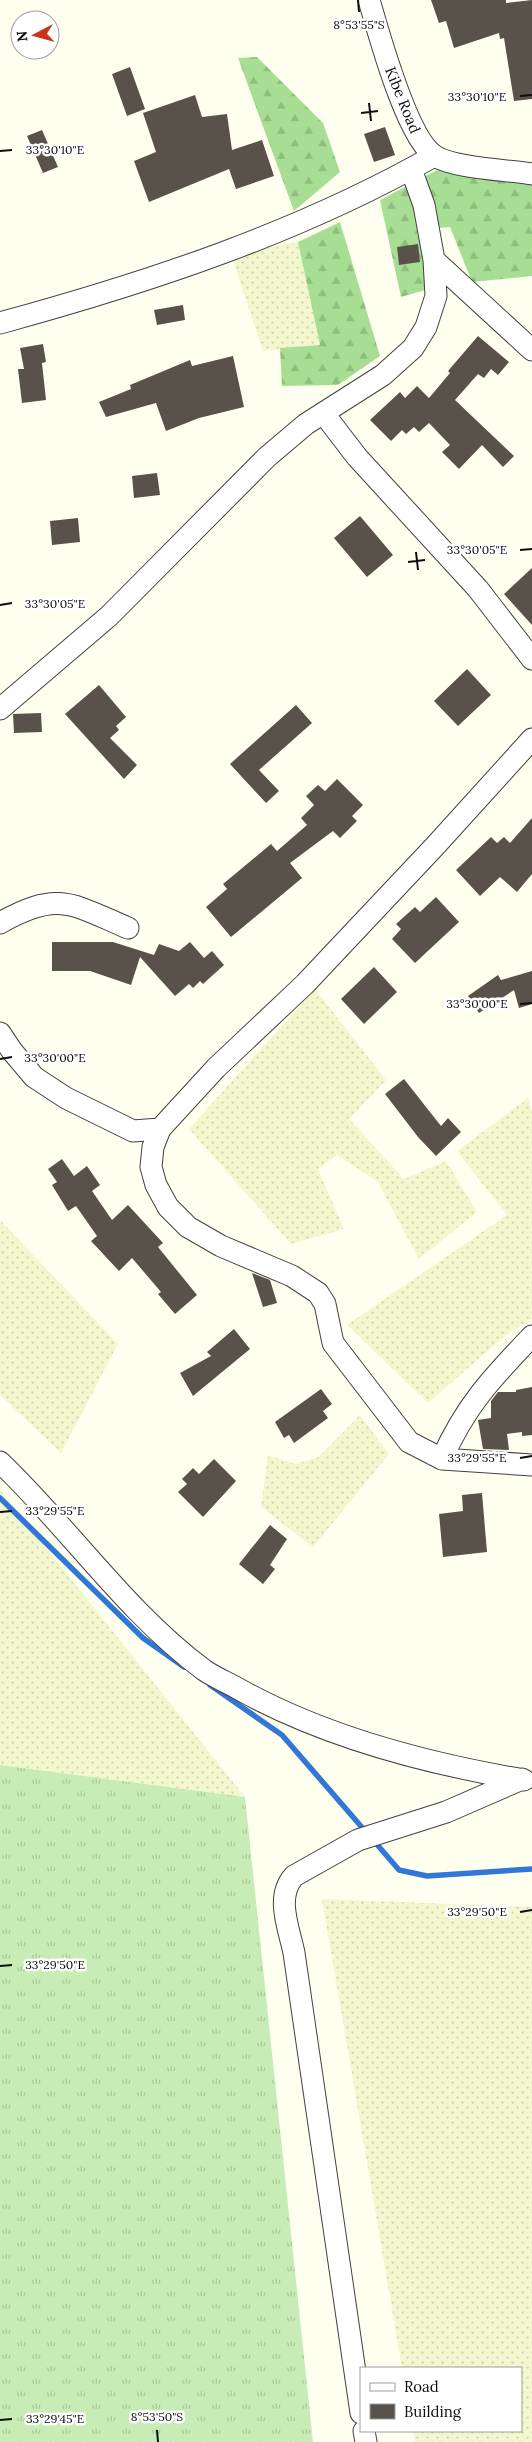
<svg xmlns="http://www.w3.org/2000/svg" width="532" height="2442" font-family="Lora,serif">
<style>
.farmland{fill:url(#farmland-dots)}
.grass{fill:url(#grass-tufts)}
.forest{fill:url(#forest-firs)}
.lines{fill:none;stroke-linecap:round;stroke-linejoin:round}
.stream{stroke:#3277d6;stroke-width:5.5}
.building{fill:#58524a}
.minor-casing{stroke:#414141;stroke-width:23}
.minor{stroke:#fff;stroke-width:21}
.ticks{fill:none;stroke:#0e0e0e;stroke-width:2}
.labels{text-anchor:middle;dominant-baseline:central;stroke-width:5;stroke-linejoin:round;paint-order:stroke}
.street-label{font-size:15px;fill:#0e0e0e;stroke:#fff}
.ticks-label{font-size:12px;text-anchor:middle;fill:#0e0e0e;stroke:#fff;stroke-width:5;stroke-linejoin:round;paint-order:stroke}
</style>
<defs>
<pattern id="farmland-dots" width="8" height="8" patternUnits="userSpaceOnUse" patternTransform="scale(1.25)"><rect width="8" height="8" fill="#f3f7cd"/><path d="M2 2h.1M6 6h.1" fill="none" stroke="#cfd3af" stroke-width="1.8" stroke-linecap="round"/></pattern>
<pattern id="grass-tufts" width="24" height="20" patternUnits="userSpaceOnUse" patternTransform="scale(1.25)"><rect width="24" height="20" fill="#c8ecb6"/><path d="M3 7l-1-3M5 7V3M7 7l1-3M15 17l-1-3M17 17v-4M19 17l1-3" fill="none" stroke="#abc99b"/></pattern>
<pattern id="forest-firs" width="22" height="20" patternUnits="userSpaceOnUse" patternTransform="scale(1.25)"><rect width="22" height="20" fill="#a8de94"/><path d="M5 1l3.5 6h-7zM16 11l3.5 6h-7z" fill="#8fbd7e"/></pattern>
</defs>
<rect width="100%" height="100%" fill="#fffff0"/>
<path class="farmland" d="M298,242L320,345L263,351L231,254Z
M315,989L386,1080L349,1119L404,1179L446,1161L477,1212L419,1259L378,1182L337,1155L318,1169L344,1229L291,1244L189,1129Z
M528,1098L532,1111V1319L511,1331L428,1403L347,1325L507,1215L457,1151Z
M0,1220L118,1344L61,1453L0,1395Z
M360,1415L389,1454L313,1547L261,1507L268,1455L296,1464L319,1457Z
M0,1490L245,1797L0,1765Z
M322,1899L532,1907V2442H415L413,2431H521V2368H402Z"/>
<path class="grass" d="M0,1765L245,1797L313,2442H0Z"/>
<path class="forest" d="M257,57L323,123L340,172L294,211L238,58Z
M441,168L532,173V276L472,282L450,227L418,230L429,289L401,297L380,200Z
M340,222L380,356L338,385L282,386L280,348L320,345L298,242Z"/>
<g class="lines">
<path class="stream" d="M0,1498L143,1638L184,1667
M210,1685L282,1735L366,1832
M374,1841L399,1870L427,1876L532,1869"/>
</g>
<path class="building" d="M431,0H506V3L532,0V99L514,101L504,38L500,39L499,33L454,48L446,21L439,23Z
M130,67L145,109L127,116L112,74Z
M195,95L202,117L227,114L232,150L262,140L274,176L236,189L229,169L149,202L134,161L156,152L143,113Z
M385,127L395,155L374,162L364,134Z
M42,130L58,167L43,173L27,136Z
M418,244L420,262L399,265L397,247Z
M183,305L185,320L157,325L154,310Z
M478,336L509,362L498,375L491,369L484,378L478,374L455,400L514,456L503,467L482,445L459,469L442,452L450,445L429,423L419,432L414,427L406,434L402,430L391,441L370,420L400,392L405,398L417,386L429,398L450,373L448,371Z
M43,344L46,362L42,363L46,400L22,403L18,369H24L20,348Z
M233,356L244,407L199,418L166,431L156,403L106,417L99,402L131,389L130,385L190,360L192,366Z
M157,473L160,495L134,498L132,476Z
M360,516L393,555L367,577L334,538Z
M78,518L80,542L52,545L50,521Z
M532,568V625L504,594Z
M467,669L491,695L458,726L434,701Z
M99,685L126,717L116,726L119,730L110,738L137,765L124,779L65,714Z
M296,705L312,723L259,770L279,791L266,803L230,764Z
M41,713L42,732L14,733L13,714Z
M337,779L363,805L352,816L357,821L340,838L333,831L290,863L302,878L231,937L206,907L227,889L223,884L271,844L277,851L307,825L301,818L314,805L306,796L318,785L325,791Z
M532,818V874L517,892L500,877L480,896L456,870L491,837L497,843L504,837L510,843Z
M436,897L459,922L415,963L392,939L401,929L396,924L415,907L420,912Z
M52,942H113L154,955L159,944L179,951L190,942L204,958L212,951L224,965L203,984L200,981L193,988L189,984L175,996L140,957L131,985L90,971H52Z
M374,967L397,992L364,1024L341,999Z
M532,971V1004L519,1008L514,990L479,1013L468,996L498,975L501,980Z
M404,1079L441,1126L448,1118L461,1132L436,1156L418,1137L385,1094Z
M62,1159L74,1176L87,1166L100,1185L92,1191L112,1220L128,1205L163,1243L158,1247L197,1295L175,1314L158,1294L161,1292L132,1258L119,1271L91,1241L97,1236L76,1206L68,1211L52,1185L57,1182L48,1169Z
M252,1273L270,1280L277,1303L263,1307Z
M234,1329L250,1349L193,1396L180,1373L211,1356L207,1352Z
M532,1387V1435L522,1436V1432L507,1434L509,1450L483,1449L478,1420L491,1418V1401L498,1392H516V1390Z
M321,1389L332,1404L323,1411L328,1418L294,1443L289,1435L284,1438L275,1422Z
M214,1459L236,1481L203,1517L178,1492L187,1484L182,1479L193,1468L199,1474Z
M482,1493L487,1552L443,1557L439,1514L463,1511L462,1495Z
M270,1525L287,1539L270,1565L275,1569L263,1584L239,1564Z"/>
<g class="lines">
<defs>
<path id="minor" d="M369,0C379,34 407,139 435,156C453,168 509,170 532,174
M434,260L532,350
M0,323C150,282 298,233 434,156
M324,414L357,457L478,589L532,659
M0,709L109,616L267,457L306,424L383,375L413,348L426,327L436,296L434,260L424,205L411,169
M532,739L436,845L305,984L216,1068L160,1129L153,1147L151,1167L156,1185L168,1207L188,1227L221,1246L292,1276L318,1293L325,1304L333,1343L409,1442L442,1459L532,1465
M0,923C58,890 72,904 128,928
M0,1033L12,1051L34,1077L66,1098L133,1131L160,1129
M442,1459C465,1406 493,1377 532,1336
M0,1462C70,1529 126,1612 204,1670C214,1677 226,1682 237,1688C322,1736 429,1764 524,1780
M361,2413L294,1953C289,1928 275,1897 294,1876L358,1840L446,1812L522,1779
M364,2431L366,2442"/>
</defs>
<use href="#minor" class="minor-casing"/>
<use href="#minor" class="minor"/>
</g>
<path class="ticks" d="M358,0L359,12M520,96L532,95M369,103L371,121M361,113L378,111M0,151L12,150M520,550L532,549M416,552L418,570M408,562L425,560M0,605L12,603M520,1004L532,1003M0,1059L12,1057M520,1458L532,1456M0,1512L12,1511M520,1912L532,1910M0,1966L12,1965M0,2420L12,2419M157,2430L158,2442"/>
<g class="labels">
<g class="street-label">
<text transform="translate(403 100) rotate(68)">Kibe Road</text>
</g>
</g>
<g class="ticks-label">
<text x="359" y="29">8°53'55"S</text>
<text x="477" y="101">33°30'10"E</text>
<text x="55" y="154">33°30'10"E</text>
<text x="477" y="554">33°30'05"E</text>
<text x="55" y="608">33°30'05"E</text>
<text x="477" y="1008">33°30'00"E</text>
<text x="55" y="1062">33°30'00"E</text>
<text x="477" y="1462">33°29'55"E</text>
<text x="55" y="1515">33°29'55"E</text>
<text x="477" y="1916">33°29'50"E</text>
<text x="55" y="1969">33°29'50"E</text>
<text x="157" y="2421">8°53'50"S</text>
<text x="55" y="2423">33°29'45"E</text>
</g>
<rect x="360" y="2367" width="162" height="65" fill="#ffffff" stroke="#9f9f9f"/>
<rect x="370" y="2383" width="25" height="8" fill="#ffffff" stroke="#9f9f9f"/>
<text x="404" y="2392" font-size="15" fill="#0e0e0e">Road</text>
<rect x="370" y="2404" width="25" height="15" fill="#58524a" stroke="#9f9f9f"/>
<text x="404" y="2417" font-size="15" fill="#0e0e0e">Building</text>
<g transform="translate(35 35) rotate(264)"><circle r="24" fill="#ffffff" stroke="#9f9f9f"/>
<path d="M0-4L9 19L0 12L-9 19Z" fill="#c8341d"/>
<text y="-8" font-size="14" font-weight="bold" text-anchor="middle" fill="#0e0e0e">N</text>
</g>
</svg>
